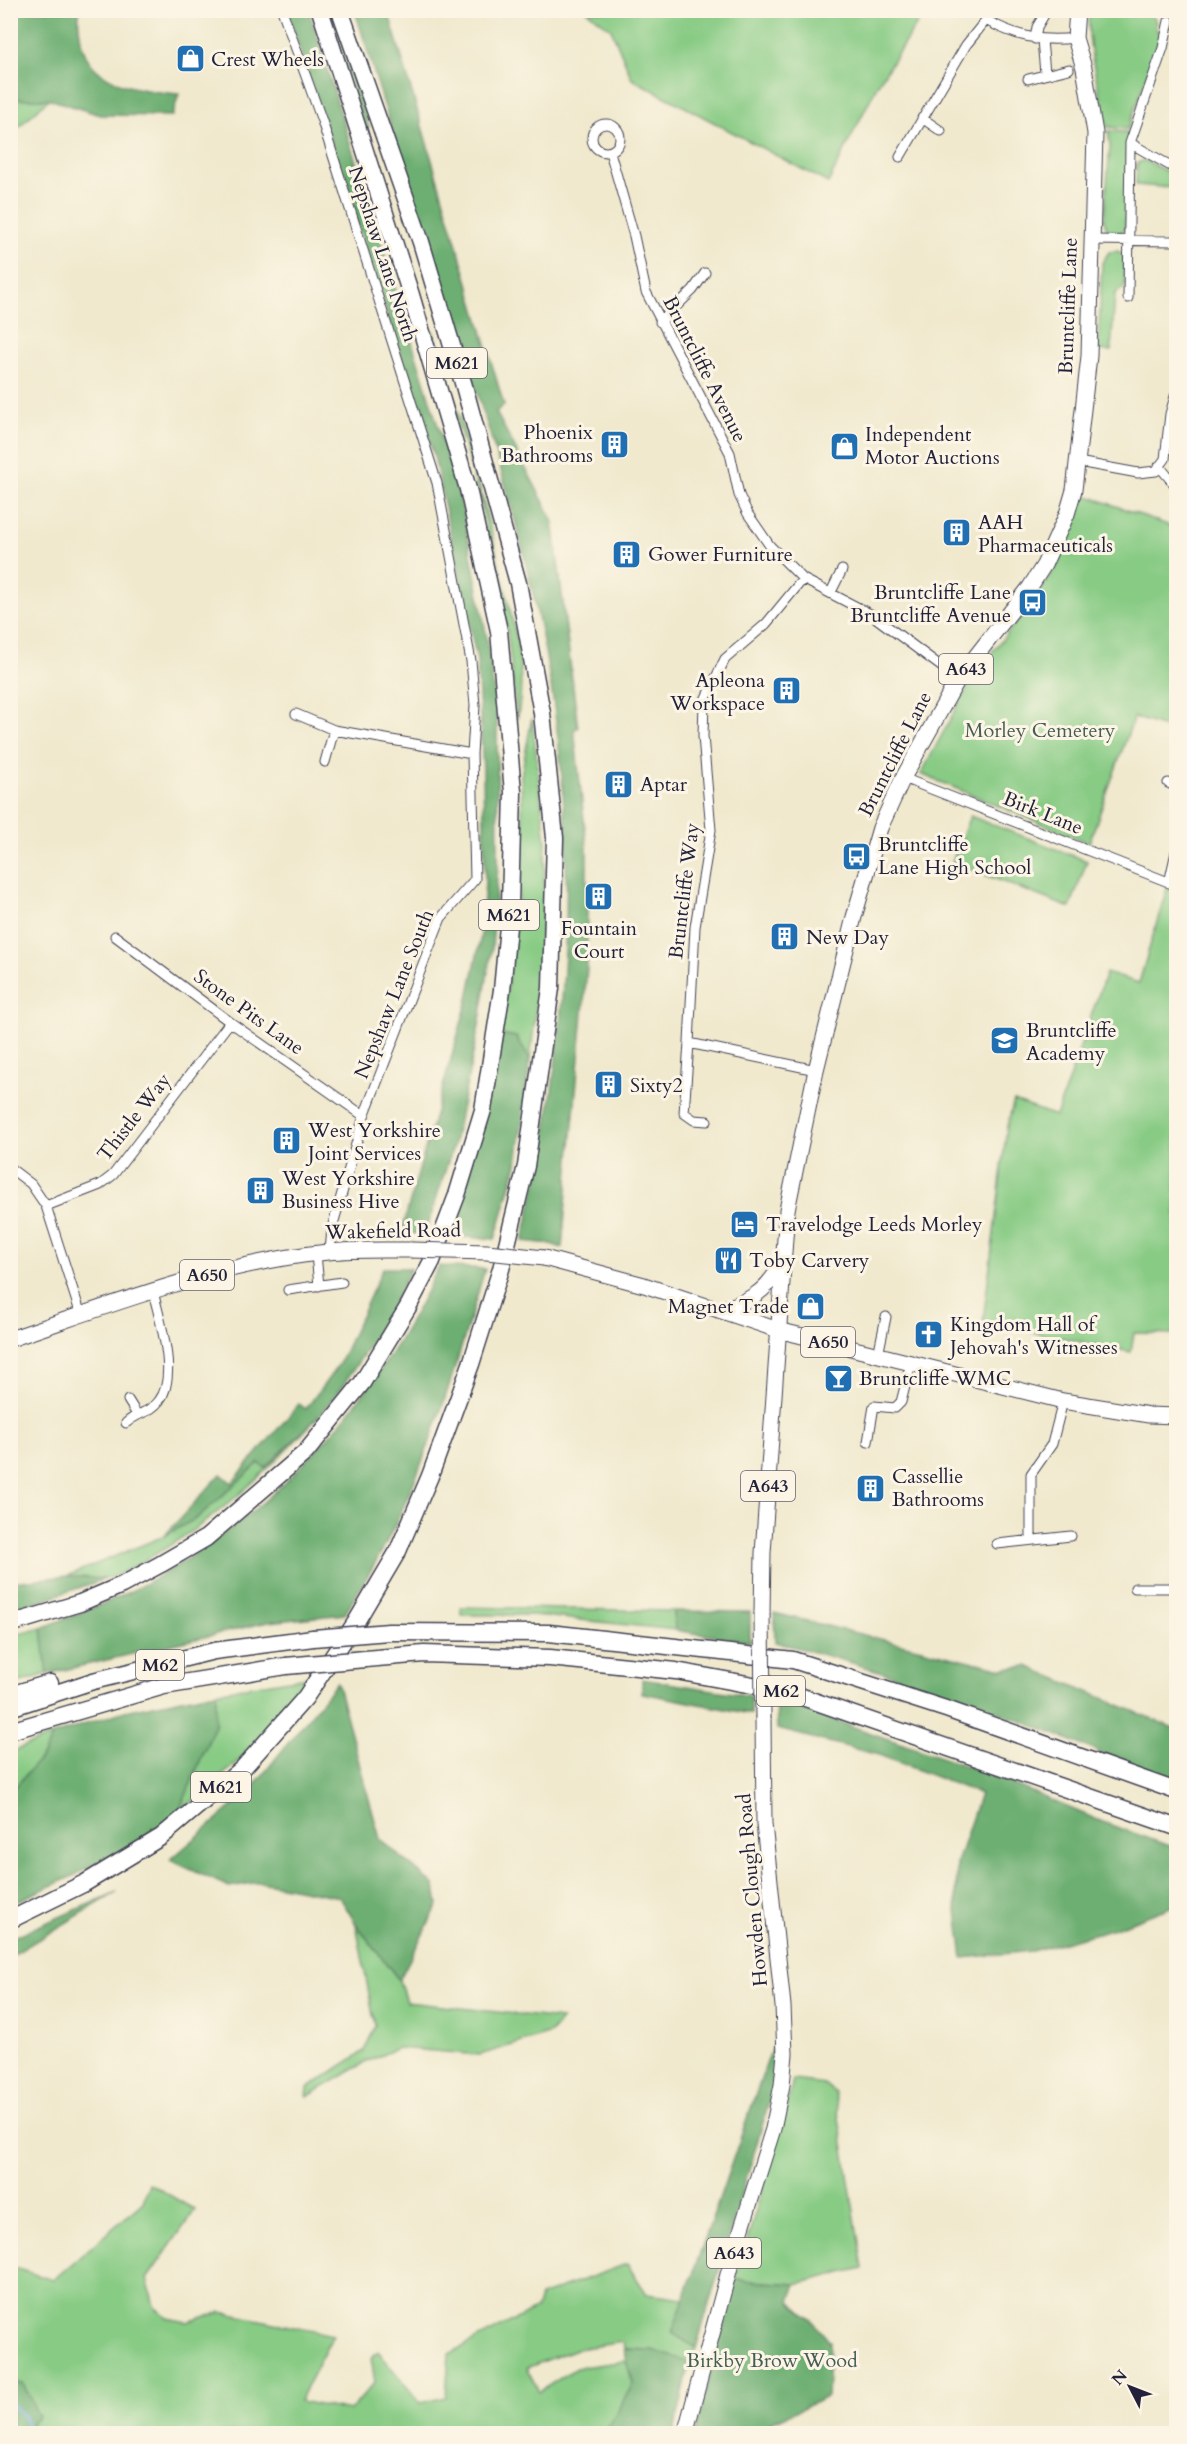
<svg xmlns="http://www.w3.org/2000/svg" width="1187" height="2444" font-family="Cardo,serif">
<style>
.green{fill:#87cb84;stroke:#547660;stroke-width:1.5}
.forest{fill:#6daf72;stroke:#486856;stroke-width:1.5}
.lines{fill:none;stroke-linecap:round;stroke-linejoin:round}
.stream{stroke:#7bafe8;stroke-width:3}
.street-casing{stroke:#414051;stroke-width:11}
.primary-casing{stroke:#414051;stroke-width:17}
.highway-casing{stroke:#414051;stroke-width:19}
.street{stroke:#fff;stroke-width:9}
.primary{stroke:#fff;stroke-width:15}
.highway{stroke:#fff;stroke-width:16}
.primary-bridge-casing{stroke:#414051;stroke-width:17;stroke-linecap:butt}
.highway-bridge-casing{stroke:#414051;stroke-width:19;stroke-linecap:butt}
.primary-bridge{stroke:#fff;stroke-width:15}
.highway-bridge{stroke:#fff;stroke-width:16}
.labels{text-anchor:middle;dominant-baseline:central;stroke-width:6;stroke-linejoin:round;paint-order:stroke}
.shield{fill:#fcf5e5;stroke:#63616e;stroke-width:1.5}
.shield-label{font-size:18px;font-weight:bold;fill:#22223b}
.poi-label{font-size:20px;fill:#22223b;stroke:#fcf5e5;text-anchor:start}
.street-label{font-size:20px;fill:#22223b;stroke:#fcf5e5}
.park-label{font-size:20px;fill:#455d55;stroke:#fcf5e5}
</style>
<rect width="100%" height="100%" fill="#fcf5e5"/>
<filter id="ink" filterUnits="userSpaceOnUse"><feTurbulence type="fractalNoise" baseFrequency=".0167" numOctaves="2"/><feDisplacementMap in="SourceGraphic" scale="12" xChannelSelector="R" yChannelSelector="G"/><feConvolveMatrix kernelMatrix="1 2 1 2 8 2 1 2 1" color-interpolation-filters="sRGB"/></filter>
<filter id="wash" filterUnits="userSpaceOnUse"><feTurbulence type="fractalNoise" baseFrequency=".008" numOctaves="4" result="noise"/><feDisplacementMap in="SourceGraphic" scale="24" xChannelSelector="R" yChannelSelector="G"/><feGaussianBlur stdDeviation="1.35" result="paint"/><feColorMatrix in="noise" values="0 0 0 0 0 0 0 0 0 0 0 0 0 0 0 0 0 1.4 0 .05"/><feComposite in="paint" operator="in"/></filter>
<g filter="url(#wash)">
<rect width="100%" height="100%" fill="#f0e9ce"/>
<path class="green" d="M328,11H333L369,127L365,128Z
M587,11H925L878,84L828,183L632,79L611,29Z
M1089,11H1148L1155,19L1157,31L1162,33L1128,129L1107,127C1100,88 1086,50 1089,11Z
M11,99L14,98L49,99L11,134Z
M1108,131L1127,132L1129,137L1125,229L1119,234L1108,231L1104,221L1110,146Z
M1144,160L1176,176V188L1136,185L1137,163Z
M1118,251L1124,255L1125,287L1115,294L1111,351L1098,350L1102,263L1109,252Z
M433,331C458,411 483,491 501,573C513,624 528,667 517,720L507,627L479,494L430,333Z
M1083,494L1176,528V731L1134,717L1089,843L921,774L975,673L1036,598L1057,564L1075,526Z
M532,718L546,843L539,984L530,1059L516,1037L500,1034L516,929L523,829L521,776Z
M970,816L1087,861L1070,908L952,862Z
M1167,888L1176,892V1334L1134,1333L1131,1352L983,1322L1007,1126L1014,1101L1056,1116L1106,973L1139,983Z
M317,1418C265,1474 213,1523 145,1560C134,1566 117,1578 104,1579C92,1580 79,1577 67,1576L164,1536L197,1518L259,1463L265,1468Z
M461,1607L674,1611L675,1630L533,1615H462Z
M42,1628L47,1674L11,1685V1636Z
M313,1676L240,1760L178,1814L215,1725L216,1692Z
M53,1735L43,1755L11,1793V1752Z
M356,1924L399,1980L406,2002L562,2019L551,2033L480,2055L398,2048L366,2062L307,2097L308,2088L364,2051L375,2026Z
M793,2080L824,2084L835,2093L863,2268L796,2284L735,2280L782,2124Z
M149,2183L195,2210L147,2279L154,2306L167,2318L187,2322L221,2312L333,2335L299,2401L350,2411L375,2382L371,2358L378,2351L420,2403L446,2397L449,2354L537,2308L540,2296L627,2264L647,2294L684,2299L673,2333L696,2348L690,2362L652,2350L624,2349L623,2342L576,2349L526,2368L539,2392L576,2368L626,2361L633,2384L605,2433H21L25,2432L23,2384L11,2383V2267L53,2280L143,2202Z"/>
<path class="forest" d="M10,11H80C77,18 79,26 80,34C84,85 139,90 179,94L172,116L100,115L49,99H11Z
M287,11H309L461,500L488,644L497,714L498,865L492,948L479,1026L454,1143L425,1234L401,1233L467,1003L481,936L485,883L483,771L477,660L434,456Z
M355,11H388L504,405L496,412L553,520L578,728L574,729L587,847V968L562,1248L551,1244L523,1241C565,1066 579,885 554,706C532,552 482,405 433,259C405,177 381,93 355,11Z
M500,1034L516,1037L530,1059L517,1164L495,1239L449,1236Z
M439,1266L485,1269C457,1362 429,1460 384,1547C372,1570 358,1591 345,1614L268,1622L47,1674L42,1628C71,1616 103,1605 131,1591C269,1521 374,1406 439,1266Z
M383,1268H411L383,1325L339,1391L317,1418L265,1468L259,1463L197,1518L164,1536L221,1474L232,1483L299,1404L306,1409L339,1364Z
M67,1576L106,1579L11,1610V1582Z
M674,1611L750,1612V1642L675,1630Z
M774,1613L1003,1669L1027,1666L1176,1729V1784C1045,1729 914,1676 775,1642Z
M642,1679L751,1696V1714L642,1693Z
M337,1682L380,1839L435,1886L438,1905L399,1980L356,1924L340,1897L260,1882L229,1887L170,1860L249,1792Z
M216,1692L215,1725L178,1814L130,1846L75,1875L11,1904L10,1793L43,1755L53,1735L125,1711Z
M776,1700L989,1774L1105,1823L1176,1848V1905L1118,1927L1032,1951L963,1958L956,1904L957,1863L980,1794L879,1755L777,1729Z
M117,1892L11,1956V1938Z
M773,2045V2089L696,2348L672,2333Z
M735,2280L796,2284L790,2301L811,2319L830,2342L827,2397L747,2433L695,2434Z
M624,2349L652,2350L690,2362L674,2433H605L633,2384Z
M11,2383L23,2384L39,2417L21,2433H11Z"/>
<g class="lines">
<path class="stream" d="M10,2402L24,2417L30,2434"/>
</g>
</g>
<g filter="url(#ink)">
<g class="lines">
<defs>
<path id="street" d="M282,10L322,121L437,483L471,661L475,705L472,754L475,879L441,918L435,933L364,1116L332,1228L330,1252
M1035,39L1037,27L1047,10
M1042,40L1045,73
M1028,79L1069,69
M922,118L941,131
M592 138a14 14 0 1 1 28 0a14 14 0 1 1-28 0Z
M1130,143L1176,169
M610,152L634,236L646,292L730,453L739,495L748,514L770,546L803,579L872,615L958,679
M900,157L966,45L986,20C1016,37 1042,42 1075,38
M1091,240L1176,241
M1128,298L1130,143L1163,48L1169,21
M660,322L693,290L705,273
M1078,462L1138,473L1156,471L1165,459L1170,414L1176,393
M1159,466L1176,486
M803,579L766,624L725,659L704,702L703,736L711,830L695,927L689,1043L816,1070
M831,592L842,570
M296,714L334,730L472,754
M325,762L334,730
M903,778L1176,885
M1168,783L1176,786
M1169,883L1176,852
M115,936L230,1022L364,1116
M689,1043L684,1113L694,1120L707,1121
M10,1168L31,1184L46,1206L81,1315
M46,1206L100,1185L113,1175L230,1022
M316,1254L319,1286
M288,1290L342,1282
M878,1355L886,1317
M128,1400L136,1413
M126,1423C138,1412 150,1413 159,1401C179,1376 159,1319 153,1291
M868,1442L874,1406L895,1408L901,1402L911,1363
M1031,1540V1474L1052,1444L1063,1401
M997,1544L1071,1536
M1135,1588H1176"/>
<path id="primary" d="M544,1258L644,1285L778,1330L911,1363L1063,1401L1149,1415L1176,1416
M718,1310C748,1303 766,1292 781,1265
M10,1339C114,1304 218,1263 328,1252C355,1249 383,1250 411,1250
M762,1613L763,1553L787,1210L816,1070L854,917L880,828L903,778L958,679L1030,587L1044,565L1067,514L1074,490L1089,356L1095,133L1084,68L1075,38L1077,10
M685,2434L733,2256L773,2129L782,2085L785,2054L783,2006L764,1824L763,1718"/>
<path id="highway" d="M10,1624L80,1603L122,1585L161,1564L206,1538L306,1452L362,1383L408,1307L432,1261L457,1195L483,1110L502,990L510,905L513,792L499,631L468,489L411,295L320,10
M389,1632L549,1633L793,1660L949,1710L1176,1791
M365,1659L424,1654L550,1658L676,1671L785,1691L1176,1827
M10,1695L50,1683
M10,1708L93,1681L214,1651L313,1638
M10,1731L164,1686L286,1666
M10,1920L85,1883L161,1837L243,1768L305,1698L356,1622L398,1551L430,1476L471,1364L501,1269L526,1166L551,988L555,838L542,713L518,583L464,386L421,242L340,10"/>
</defs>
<use href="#street" class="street-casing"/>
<use href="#primary" class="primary-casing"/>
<use href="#highway" class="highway-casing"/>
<use href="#street" class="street"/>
<use href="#primary" class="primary"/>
<use href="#highway" class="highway"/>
<defs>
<path id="primary-bridge" d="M411,1250L487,1252L544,1258
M762,1613L763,1718"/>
<path id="highway-bridge" d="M313,1638L389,1632
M286,1666L365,1659"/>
</defs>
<use href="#primary-bridge" class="primary-bridge-casing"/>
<use href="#highway-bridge" class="highway-bridge-casing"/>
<use href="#primary-bridge" class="primary-bridge"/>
<use href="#highway-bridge" class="highway-bridge"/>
</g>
</g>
<defs>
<symbol id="shop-square" viewBox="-11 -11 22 22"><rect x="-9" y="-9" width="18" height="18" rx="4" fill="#1f6fb2" stroke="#fcf5e5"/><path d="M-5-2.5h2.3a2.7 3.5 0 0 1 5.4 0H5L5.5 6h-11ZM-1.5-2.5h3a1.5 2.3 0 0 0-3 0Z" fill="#fff"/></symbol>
<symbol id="building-square" viewBox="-11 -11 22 22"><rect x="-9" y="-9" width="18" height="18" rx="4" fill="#1f6fb2" stroke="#fcf5e5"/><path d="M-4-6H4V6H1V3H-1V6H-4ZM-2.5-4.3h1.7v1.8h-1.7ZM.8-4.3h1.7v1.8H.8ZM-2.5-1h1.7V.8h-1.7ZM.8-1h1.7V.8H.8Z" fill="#fff"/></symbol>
<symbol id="bus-square" viewBox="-11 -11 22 22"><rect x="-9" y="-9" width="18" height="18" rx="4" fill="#1f6fb2" stroke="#fcf5e5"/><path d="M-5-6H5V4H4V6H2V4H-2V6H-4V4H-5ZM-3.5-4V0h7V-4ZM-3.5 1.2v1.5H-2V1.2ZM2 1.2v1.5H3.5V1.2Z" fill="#fff"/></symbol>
<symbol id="school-square" viewBox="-11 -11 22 22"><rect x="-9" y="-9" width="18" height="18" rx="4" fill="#1f6fb2" stroke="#fcf5e5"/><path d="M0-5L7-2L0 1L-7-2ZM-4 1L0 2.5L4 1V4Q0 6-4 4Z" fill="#fff"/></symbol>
<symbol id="hotel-square" viewBox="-11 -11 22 22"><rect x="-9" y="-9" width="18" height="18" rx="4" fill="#1f6fb2" stroke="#fcf5e5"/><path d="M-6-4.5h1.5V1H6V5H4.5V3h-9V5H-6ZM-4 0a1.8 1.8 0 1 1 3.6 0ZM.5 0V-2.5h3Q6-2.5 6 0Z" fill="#fff"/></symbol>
<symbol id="restaurant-square" viewBox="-11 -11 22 22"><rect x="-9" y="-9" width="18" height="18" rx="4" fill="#1f6fb2" stroke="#fcf5e5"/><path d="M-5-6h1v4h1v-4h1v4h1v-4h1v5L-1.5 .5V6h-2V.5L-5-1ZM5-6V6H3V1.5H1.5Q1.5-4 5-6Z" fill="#fff"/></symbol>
<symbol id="church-square" viewBox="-11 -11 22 22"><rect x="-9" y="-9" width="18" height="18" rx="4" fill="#1f6fb2" stroke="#fcf5e5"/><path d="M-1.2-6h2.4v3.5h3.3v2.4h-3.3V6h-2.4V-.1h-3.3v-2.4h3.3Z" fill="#fff"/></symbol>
<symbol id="bar-square" viewBox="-11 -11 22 22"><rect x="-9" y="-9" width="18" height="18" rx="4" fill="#1f6fb2" stroke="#fcf5e5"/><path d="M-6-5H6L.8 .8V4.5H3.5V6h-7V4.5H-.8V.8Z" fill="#fff"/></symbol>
</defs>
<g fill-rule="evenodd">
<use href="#shop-square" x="174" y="42" width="33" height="33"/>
<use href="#building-square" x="598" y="428" width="33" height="33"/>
<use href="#shop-square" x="828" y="430" width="33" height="33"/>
<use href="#building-square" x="940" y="516" width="33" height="33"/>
<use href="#building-square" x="610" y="538" width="33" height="33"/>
<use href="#bus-square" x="1016" y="586" width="33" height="33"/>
<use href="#building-square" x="770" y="674" width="33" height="33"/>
<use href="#building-square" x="602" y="768" width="33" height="33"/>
<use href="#bus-square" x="840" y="840" width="33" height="33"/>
<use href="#building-square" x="582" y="880" width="33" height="33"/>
<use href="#building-square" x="768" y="920" width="33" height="33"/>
<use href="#school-square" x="988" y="1024" width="33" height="33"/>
<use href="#building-square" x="592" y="1068" width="33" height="33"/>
<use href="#building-square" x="270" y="1124" width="33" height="33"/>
<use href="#building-square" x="244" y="1174" width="33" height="33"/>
<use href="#hotel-square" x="728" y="1208" width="33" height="33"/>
<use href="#restaurant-square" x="712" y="1244" width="33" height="33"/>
<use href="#shop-square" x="794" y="1290" width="33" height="33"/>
<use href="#church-square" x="912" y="1318" width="33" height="33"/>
<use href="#bar-square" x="822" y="1362" width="33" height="33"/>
<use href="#building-square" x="854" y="1472" width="33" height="33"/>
</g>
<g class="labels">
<g class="shield">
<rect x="427" y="348" width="60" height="30" rx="4.5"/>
<rect x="939" y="654" width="54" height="30" rx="4.5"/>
<rect x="479" y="900" width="60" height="30" rx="4.5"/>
<rect x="180" y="1260" width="54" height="30" rx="4.5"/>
<rect x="801" y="1327" width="54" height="30" rx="4.5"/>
<rect x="741" y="1471" width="54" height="30" rx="4.5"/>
<rect x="136" y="1650" width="48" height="30" rx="4.5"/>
<rect x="757" y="1676" width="48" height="30" rx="4.5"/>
<rect x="191" y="1772" width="60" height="30" rx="4.5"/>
<rect x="707" y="2238" width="54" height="30" rx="4.5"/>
</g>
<g class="shield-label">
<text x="457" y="363">M621</text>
<text x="966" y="669">A643</text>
<text x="509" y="915">M621</text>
<text x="207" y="1275">A650</text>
<text x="828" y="1342">A650</text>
<text x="768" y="1486">A643</text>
<text x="160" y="1665">M62</text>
<text x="781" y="1691">M62</text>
<text x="221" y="1787">M621</text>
<text x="734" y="2253">A643</text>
</g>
<g class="poi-label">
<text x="211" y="59">Crest Wheels</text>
<text x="593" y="432" text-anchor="end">Phoenix<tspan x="593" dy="23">Bathrooms</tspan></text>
<text x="865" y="434">Independent<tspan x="865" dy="23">Motor Auctions</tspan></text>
<text x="978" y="522">AAH<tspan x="978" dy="23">Pharmaceuticals</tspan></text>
<text x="648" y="554">Gower Furniture</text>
<text x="1011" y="592" text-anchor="end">Bruntcliffe Lane<tspan x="1011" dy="23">Bruntcliffe Avenue</tspan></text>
<text x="765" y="680" text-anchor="end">Apleona<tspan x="765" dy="23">Workspace</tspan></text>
<text x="640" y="784">Aptar</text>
<text x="878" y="844">Bruntcliffe<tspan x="878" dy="23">Lane High School</tspan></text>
<text x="599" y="928" text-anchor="middle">Fountain<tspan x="599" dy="23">Court</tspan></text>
<text x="806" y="937">New Day</text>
<text x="1026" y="1030">Bruntcliffe<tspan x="1026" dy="23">Academy</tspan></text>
<text x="630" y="1085">Sixty2</text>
<text x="308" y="1130">West Yorkshire<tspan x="308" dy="23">Joint Services</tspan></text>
<text x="282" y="1178">West Yorkshire<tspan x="282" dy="23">Business Hive</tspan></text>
<text x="766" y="1224">Travelodge Leeds Morley</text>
<text x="749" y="1260">Toby Carvery</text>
<text x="789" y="1306" text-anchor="end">Magnet Trade</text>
<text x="950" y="1324">Kingdom Hall of<tspan x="950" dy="23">Jehovah's Witnesses</tspan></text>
<text x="859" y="1378">Bruntcliffe WMC</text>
<text x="892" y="1476">Cassellie<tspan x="892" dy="23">Bathrooms</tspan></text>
</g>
<g class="street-label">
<text transform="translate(383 254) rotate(72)">Nepshaw Lane North</text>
<text transform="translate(1068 306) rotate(-88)">Bruntcliffe Lane</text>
<text transform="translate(705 369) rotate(63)">Bruntcliffe Avenue</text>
<text transform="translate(895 754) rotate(-63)">Bruntcliffe Lane</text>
<text transform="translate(1043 813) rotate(22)">Birk Lane</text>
<text transform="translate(684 891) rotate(-83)">Bruntcliffe Way</text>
<text transform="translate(394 994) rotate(-68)">Nepshaw Lane South</text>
<text transform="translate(249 1012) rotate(36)">Stone Pits Lane</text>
<text transform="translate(134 1117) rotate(-52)">Thistle Way</text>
<text transform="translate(393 1231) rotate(-1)">Wakefield Road</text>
<text transform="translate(752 1890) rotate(-95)">Howden Clough Road</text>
</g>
<g class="park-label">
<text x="1040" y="730">Morley Cemetery</text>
<text x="772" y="2360">Birkby Brow Wood</text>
</g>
</g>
<rect width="1187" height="2444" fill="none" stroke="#fcf5e5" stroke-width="36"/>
<g transform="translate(1130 2387) rotate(312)" stroke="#fcf5e5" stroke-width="4.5" paint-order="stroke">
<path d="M0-4.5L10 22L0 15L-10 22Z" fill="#22223b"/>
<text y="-9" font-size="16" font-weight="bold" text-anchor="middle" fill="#22223b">N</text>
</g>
</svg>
